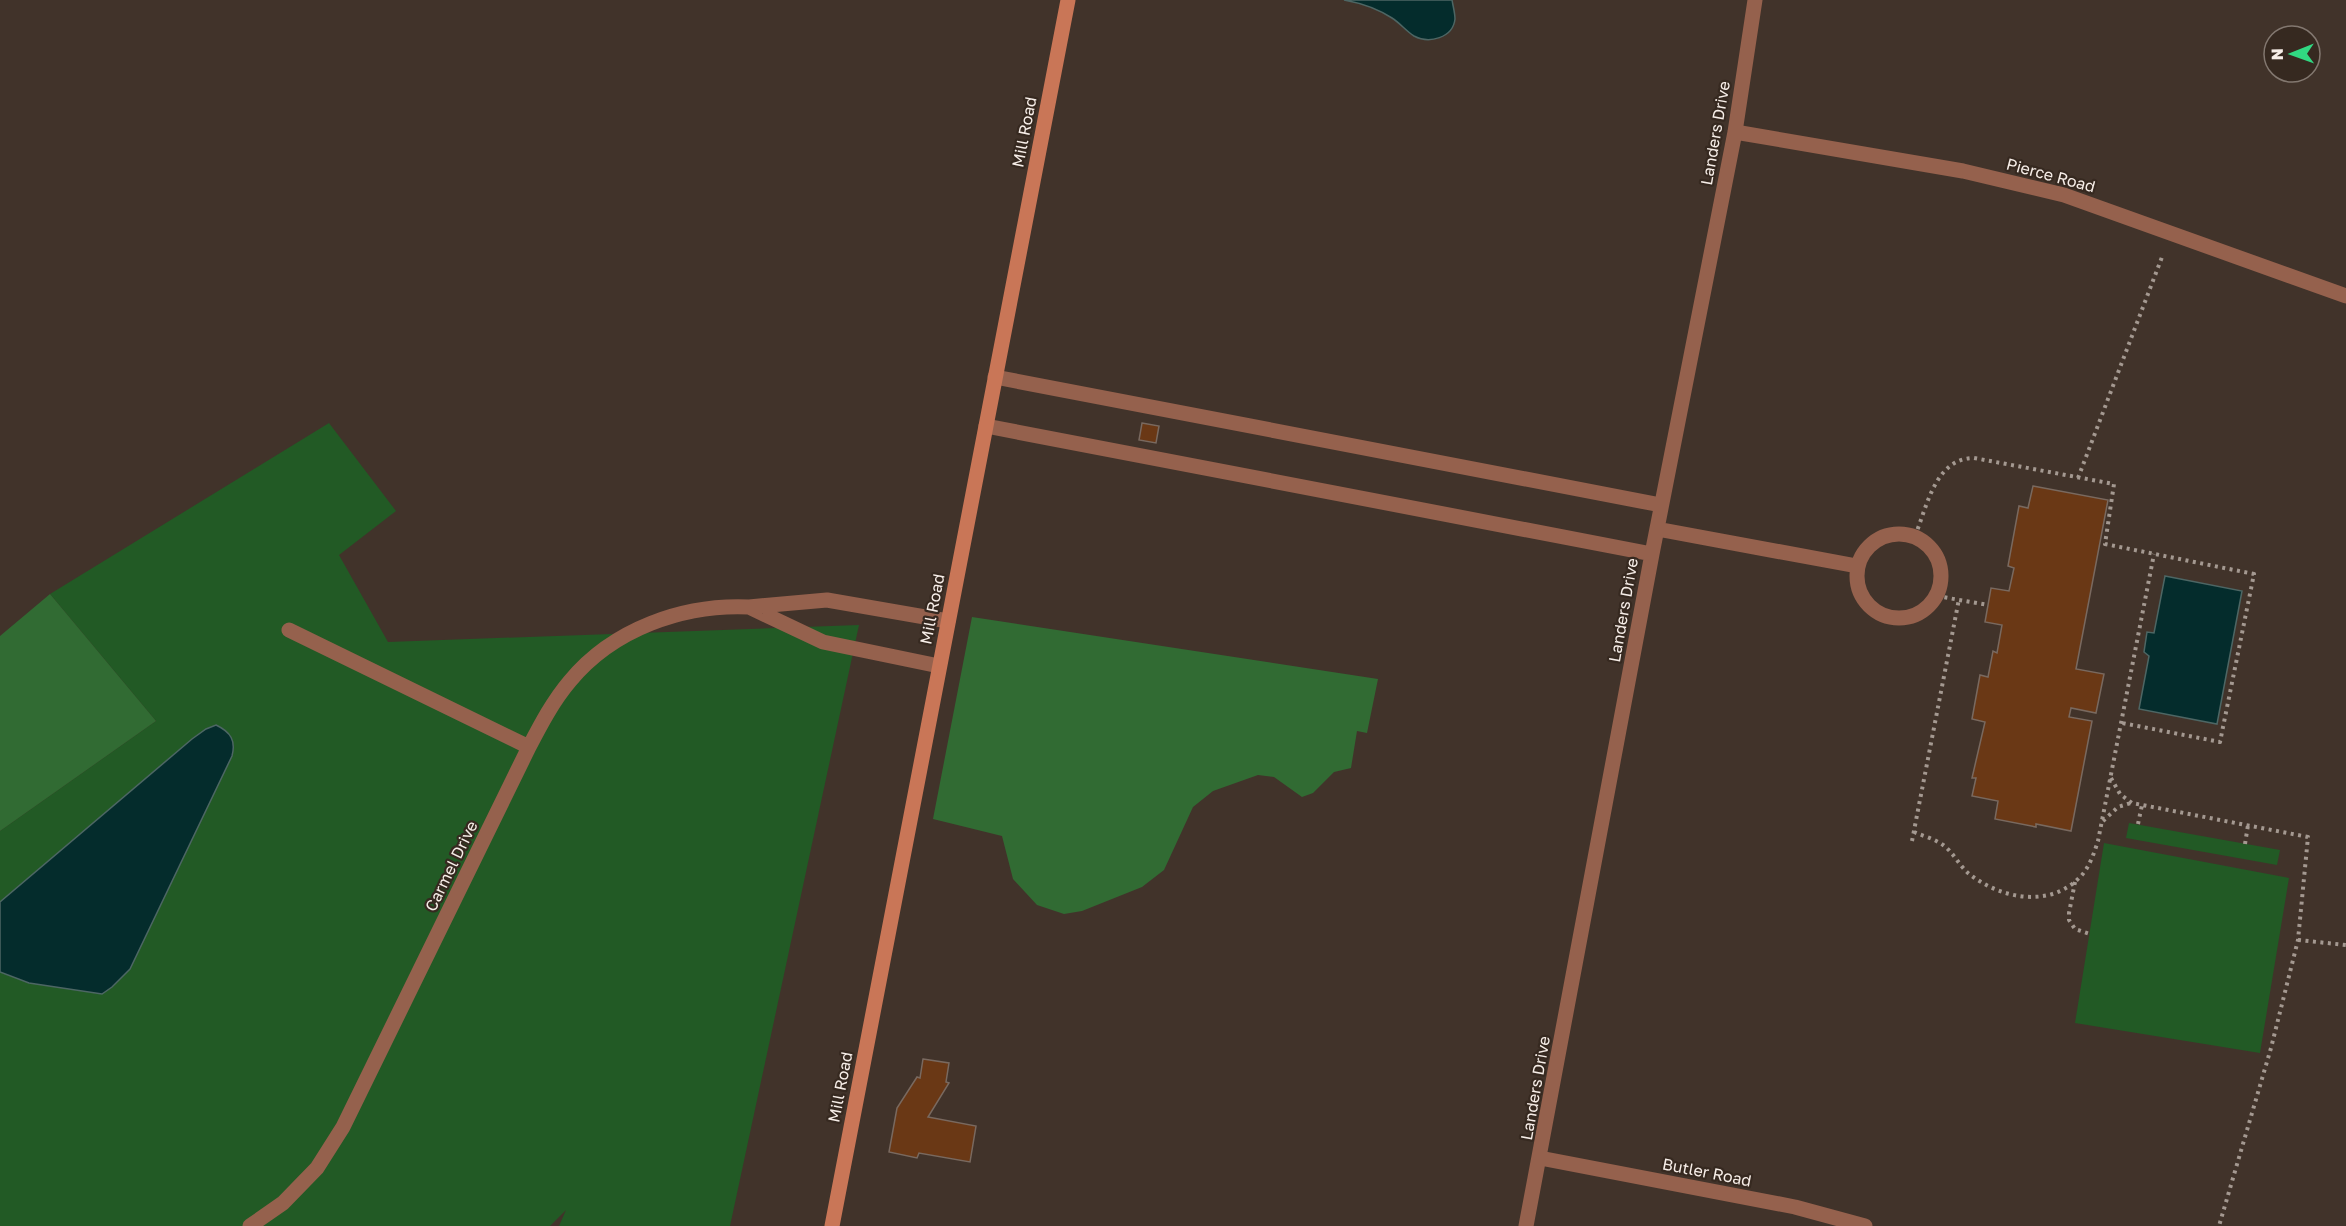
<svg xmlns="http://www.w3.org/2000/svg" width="2346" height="1226" font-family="'Golos Text',sans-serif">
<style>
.green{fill:#225a25}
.forest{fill:#316b33}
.water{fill:#042c2c;stroke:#4d6664;stroke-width:1.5}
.building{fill:#6a3815;stroke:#79695f;stroke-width:1.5}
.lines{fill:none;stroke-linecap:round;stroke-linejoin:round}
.path{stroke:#a49991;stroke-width:4;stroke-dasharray:3 4.5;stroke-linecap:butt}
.street{stroke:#95614d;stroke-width:15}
.secondary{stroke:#c97657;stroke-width:15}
.labels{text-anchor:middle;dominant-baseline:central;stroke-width:4.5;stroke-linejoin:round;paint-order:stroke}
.street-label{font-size:16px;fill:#f7eee8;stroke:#362920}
</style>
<rect width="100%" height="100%" fill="#41332a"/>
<path class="green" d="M329,423L396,511L339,555L388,642L859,625L730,1226H559L566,1210L550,1226H0V831L156,721L50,594Z
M2129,823L2280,850L2277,865L2126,838Z
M2104,843L2289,878L2260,1053L2075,1023Z"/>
<path class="forest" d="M50,594L156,721L0,831V636Z
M972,617L1378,679L1367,733L1357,731L1351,768L1334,772L1313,793L1302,797L1274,777L1258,775L1213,791L1193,807L1164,870L1142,887L1082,911L1064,914L1037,905L1013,879L1002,836L933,819Z"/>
<path class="water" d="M1344,0H1452C1453,6 1455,13 1455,19C1453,38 1429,44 1414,36C1406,31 1400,23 1392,18C1378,9 1361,3 1344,0Z
M2165,576L2242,591L2217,724L2139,709L2149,656L2144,652L2147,632L2154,633Z
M216,725C231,732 236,741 232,756L130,969L112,987L102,994L29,983L0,972V902L192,739L206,729Z"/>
<path class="building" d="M1142,423L1159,426L1156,443L1139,440Z
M2033,486L2108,500L2076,669L2104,674L2096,713L2071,708L2069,717L2092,721L2071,831L2036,824V827L1995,819L1998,801L1972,796L1976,778H1972L1985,722L1972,719L1980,675L1988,677L1993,651L1997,653L2002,625L1985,622L1991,588L2009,591L2014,568L2008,566L2019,506L2028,508Z
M923,1059L949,1063L946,1082L949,1083L928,1117L976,1126L970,1162L919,1153L917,1158L889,1152L897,1108L917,1077L920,1078Z"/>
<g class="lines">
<path class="path" d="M2078,478L2162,257
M1915,536C1927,507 1935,458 1974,458L2114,484L2105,544L2254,574L2220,742L2122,723
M1937,596L1988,605
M2111,778L2120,794L2132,803L2308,837L2298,940L2271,1048L2219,1226
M2103,821L2118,807L2131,803
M2138,824L2142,805
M1914,832C1923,836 1935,839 1943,845C1953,852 1959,865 1968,873C1999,898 2048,909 2079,878C2089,869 2094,853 2098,841L2154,554
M1912,841L1959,599
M2245,844L2248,825
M2075,882L2069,913V920L2075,929L2090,934
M2298,940L2346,945"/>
<path class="street" d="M1735,132L1963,171L2064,195L2346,296
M995,377L1661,505
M986,426L1652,554
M1657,529L1857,566
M1857 576a42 42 0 1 1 84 0a42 42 0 1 1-84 0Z
M289,630L529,747
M939,666L823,642L749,607L827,600L948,621
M1540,1158L1795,1207L1865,1226
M250,1226L283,1203L317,1168L343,1127L529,747C541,724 553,701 570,681C613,629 683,604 749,607
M1526,1226L1652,554L1735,132L1755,0"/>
<path class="secondary" d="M832,1226L1068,0"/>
</g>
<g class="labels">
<g class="street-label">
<text transform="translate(1024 132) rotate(-79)">Mill Road</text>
<text transform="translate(1715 133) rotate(-80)">Landers Drive</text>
<text transform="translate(2051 175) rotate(15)">Pierce Road</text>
<text transform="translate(932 609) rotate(-79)">Mill Road</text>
<text transform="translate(1623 610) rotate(-80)">Landers Drive</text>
<text transform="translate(451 866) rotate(-64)">Carmel Drive</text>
<text transform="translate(840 1087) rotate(-79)">Mill Road</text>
<text transform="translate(1535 1088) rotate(-80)">Landers Drive</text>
<text transform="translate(1707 1172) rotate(11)">Butler Road</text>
</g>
</g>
<g transform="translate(2292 54) rotate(269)"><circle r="28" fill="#362920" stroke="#837870" stroke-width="1.5"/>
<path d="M0-4.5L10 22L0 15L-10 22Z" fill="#31d882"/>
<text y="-9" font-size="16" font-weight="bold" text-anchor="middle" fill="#f7eee8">N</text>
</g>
</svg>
